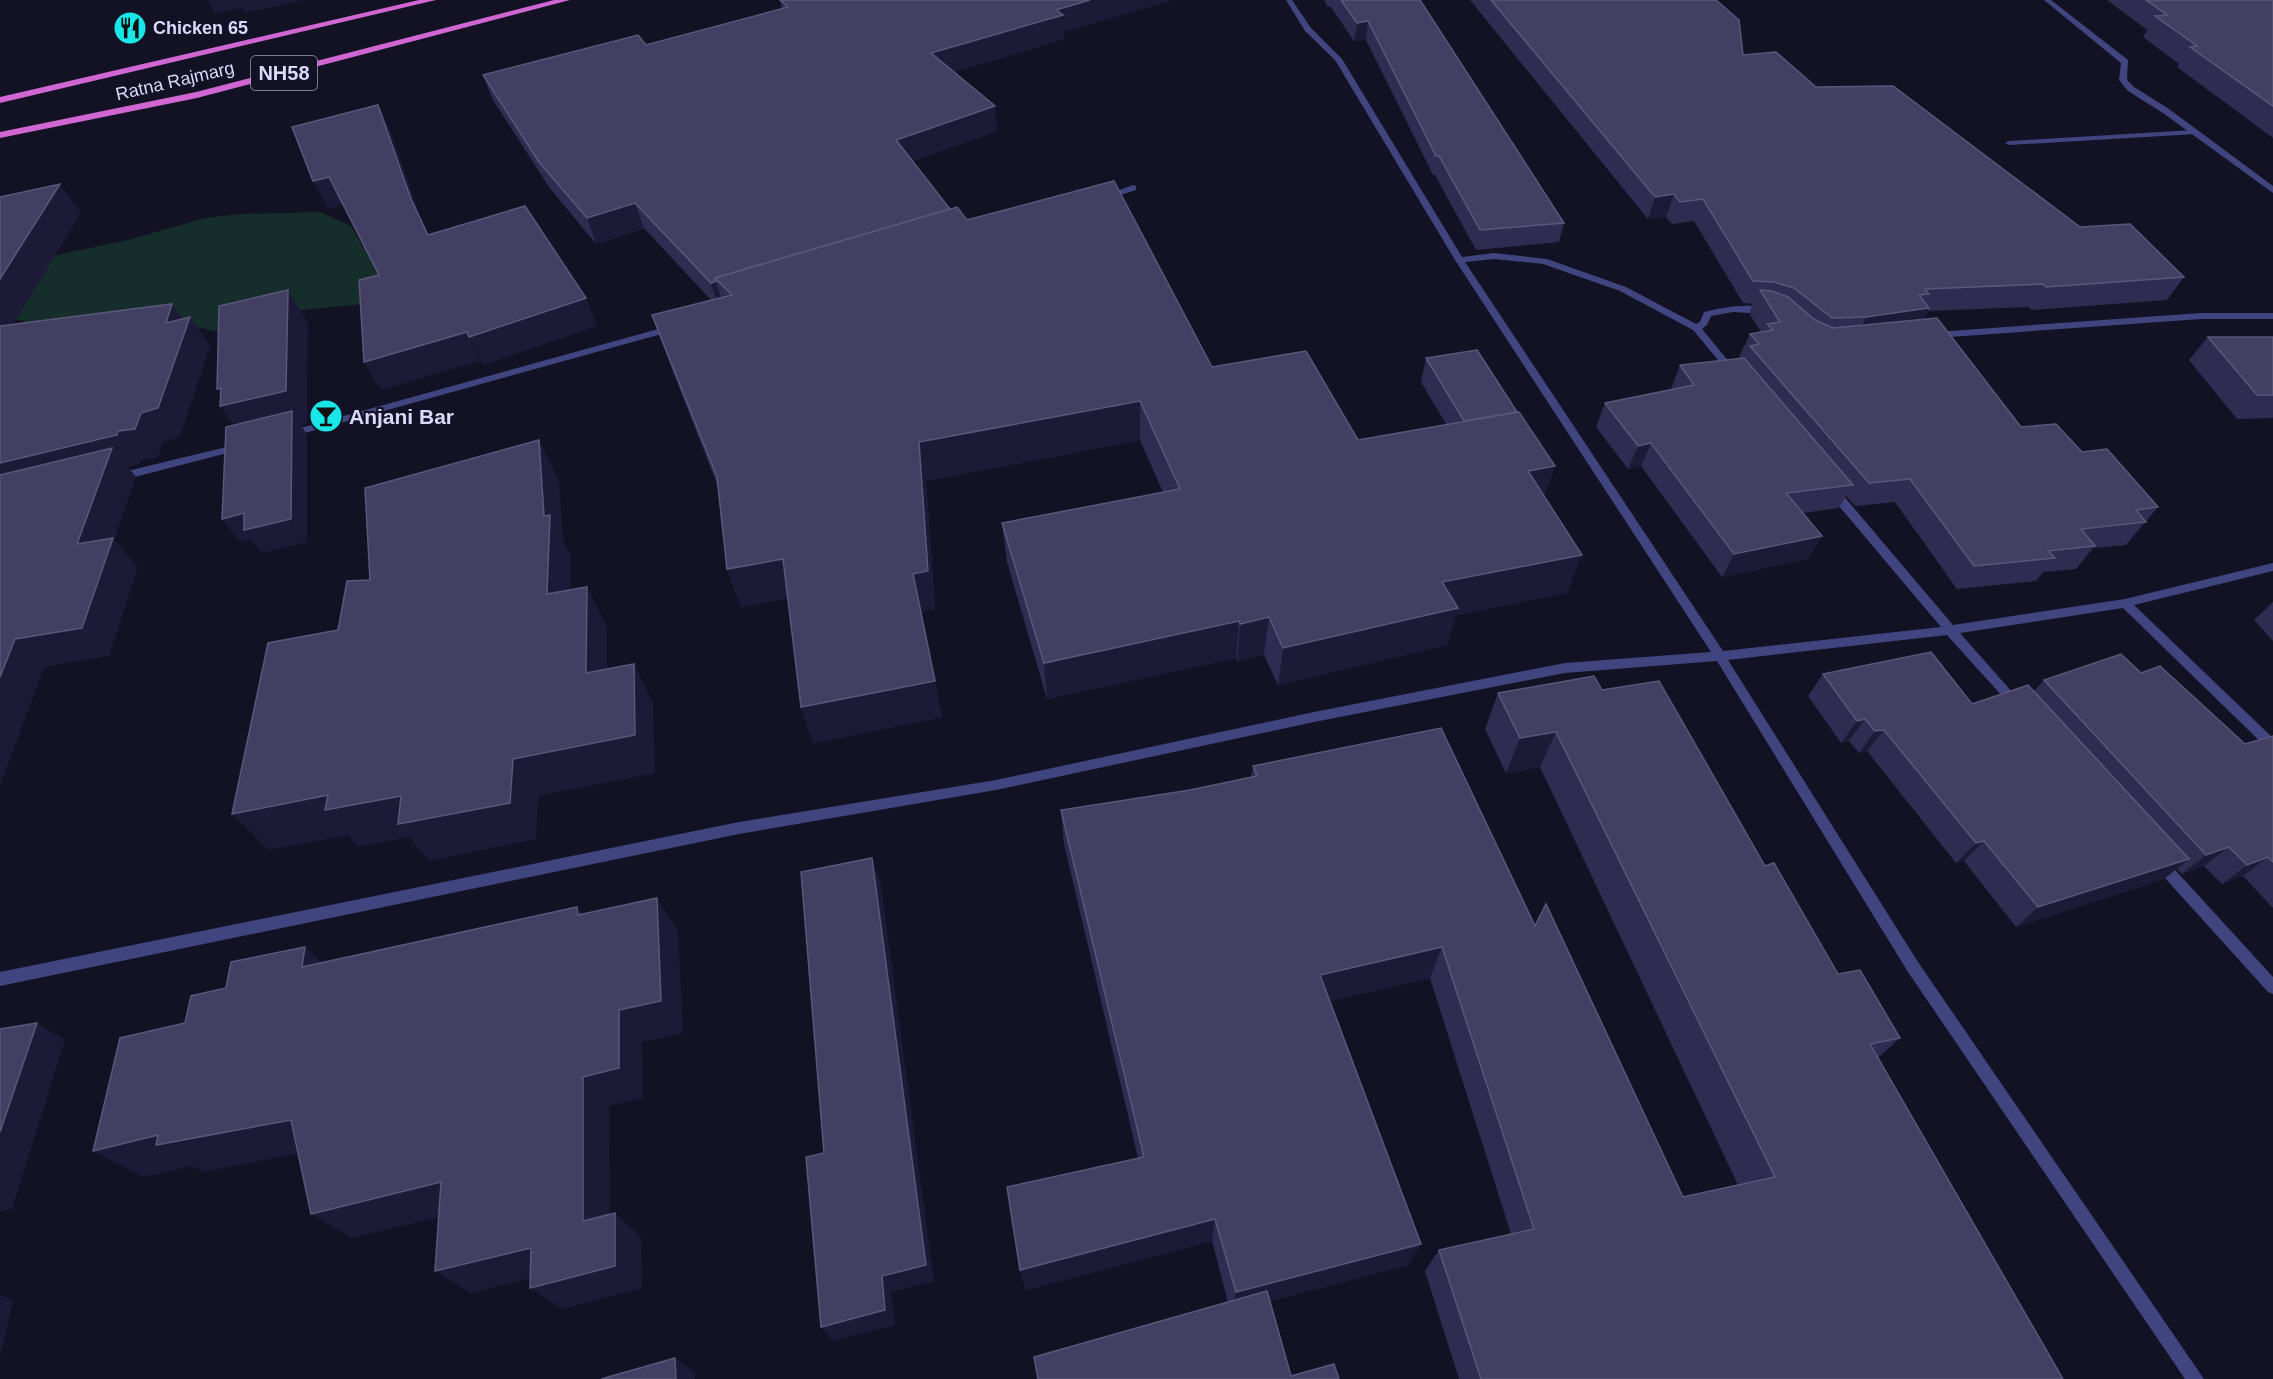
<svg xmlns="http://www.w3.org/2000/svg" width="2273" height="1379" viewBox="0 0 2273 1379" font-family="Helvetica,sans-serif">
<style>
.green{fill:#152e2b}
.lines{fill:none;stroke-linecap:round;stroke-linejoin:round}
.service{fill:#41457f;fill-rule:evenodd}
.minor{fill:#41457f;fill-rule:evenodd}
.trunk{fill:#d066d1;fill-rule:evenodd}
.wall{fill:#302c51}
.shaded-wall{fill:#1d1a38}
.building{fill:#423f63;stroke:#5a577b;stroke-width:1.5}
.labels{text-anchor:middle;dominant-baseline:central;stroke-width:4.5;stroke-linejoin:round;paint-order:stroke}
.far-poi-label{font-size:18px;font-weight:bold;fill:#dad9fb;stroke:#131225;text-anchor:start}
.far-street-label{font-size:18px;fill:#dad9fb;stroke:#131225}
.shield{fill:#131225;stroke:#9e9dbb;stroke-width:1.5}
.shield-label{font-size:20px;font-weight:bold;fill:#dad9fb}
.poi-label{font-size:21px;font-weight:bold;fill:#dad9fb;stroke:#131225;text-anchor:start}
</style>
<rect width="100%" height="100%" fill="#131225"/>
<!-- green -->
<path class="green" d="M320 212 351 226 364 249 377 253 448 241 361 304 303 310 226 333 180 324 20 341 24 320 0 321V267L128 240 205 218 241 214Z"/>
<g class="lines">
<!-- service -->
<path class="service" d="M2193 130H2196V134L2009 145 2005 143 2009 141Z"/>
<!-- minor -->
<g class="minor">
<path d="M1286 0H1292L1311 28 1342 59 1462 257 1494 253 1547 259 1626 287 1696 324 1700 322 1704 312C1720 308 1756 301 1770 311L1765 314 1733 312 1711 316 1707 325 1702 329 1735 369V373H1729L1693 330 1620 291 1543 264 1494 259 1465 262 1723 651 1941 627 1828 493 1827 490 1828 487H1836L1953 625 2125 599 2273 563V571L2134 605 2273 738V751L2269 750 2123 608 1960 633 2020 701 2022 704 2020 707H2012L1947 635 1728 660 1918 962 2204 1379H2185L1908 972 1717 661 1565 673 1314 722 996 790 739 834 0 986V972L739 822 996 780 1314 712 1565 663 1711 652 1455 260 1335 60 1305 31Z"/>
<path d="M2044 0H2051L2128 60 2127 80 2134 87 2169 109 2273 186V193L2163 113 2128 91 2119 80 2121 63Z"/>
<path d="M1133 185 1136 186V190L1105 200 1101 197Z"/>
<path d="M2201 313H2273V319H2201L1936 338 1931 335 1936 332Z"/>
<path d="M673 325 678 328 676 330 290 437 285 434 286 432Z"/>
<path d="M239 444 244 447 243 449 119 481 114 477 119 473Z"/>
<path d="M2161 858 2166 860 2273 977V994L2268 992 2156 868 2154 864 2156 860Z"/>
</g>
<!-- trunk -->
<g class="trunk">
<path d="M419 0H436L0 103V97Z"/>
<path d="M554 0H570L197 98 0 138V132L196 92Z"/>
</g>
</g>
<!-- wall -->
<g class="wall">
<path d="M780 0 1064 32V39L954 72 997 131 912 161 950 209 1212 367 1358 440 1446 424 1421 382 1426 358 1517 412 1555 466 1544 496 1567 593 1456 615 1447 645 1278 685 1264 655 1237 661 1236 658 1047 699 1007 562 1002 523 1163 492 1140 440 926 481 935 609 920 611 942 717 813 743 801 707 788 598 741 607 727 569 717 484 666 354 652 315 711 300 644 228 596 244 549 187 493 100 483 75 646 45 782 9Z"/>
<path d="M1324 0H1420L1564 223 1559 242 1476 250 1435 175H1433L1366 40 1354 41 1331 7H1328Z"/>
<path d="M1470 0H1716L1743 55 1816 87 2080 227 2184 277 2167 300 2031 310 2028 307 1928 311 1923 319 2021 427 2082 452 2158 507 2126 545 2093 548 2076 569 2043 572 2036 581 1957 589 1895 502 1855 506 1846 496 1839 508 1803 513 1822 536 1808 559 1722 577 1641 466 1628 469 1596 427 1605 403 1671 390V389L1680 365 1740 359 1739 357 1750 334 1761 332 1749 313 1753 304 1743 303 1694 221 1672 224 1666 217 1648 219Z"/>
<path d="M2107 0H2273V138L2177 67 2179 64 2143 37 2147 30Z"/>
<path d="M2208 337H2273V418L2237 419 2189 360Z"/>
<path d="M2273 602V641L2254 620Z"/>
<path d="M2141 673 2245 744 2273 736V908L2243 876 2222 884 2204 866 2182 874 2177 869 2164 879 2016 927 1964 861 1956 863 1867 751 1859 753 1849 741 1841 743 1808 696 1823 674 1972 704 2034 691 2044 680Z"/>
<path d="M1602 690 1765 866 1838 974 1900 1038 1878 1058 2063 1379H1459L1425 1271 1439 1250 1511 1234 1430 978 1330 1001 1408 1265 1270 1301 1291 1376 1339 1379H1038L1228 1302 1212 1241 1026 1290 1020 1270 1138 1158 1064 844 1061 810 1190 790 1251 777 1253 766 1535 926 1683 1197 1738 1185 1540 767 1506 773 1485 729 1498 693Z"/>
</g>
<!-- shaded-wall -->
<g class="shaded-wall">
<path d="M208 0H304L245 13 242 8 215 13Z"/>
<path d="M1090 0H1174L1064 32V39L934 78 931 53 1056 10Z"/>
<path d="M1368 21 1366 40 1354 41 1357 23Z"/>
<path d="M378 105 391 132 424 227 411 199Z"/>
<path d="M995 106 997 131 900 165 896 140Z"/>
<path d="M329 177 344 204 328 209 313 181Z"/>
<path d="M60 184 81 213 0 346V279Z"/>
<path d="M1674 194 1666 217 1648 219 1655 197Z"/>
<path d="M635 203 644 228 596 244 587 218Z"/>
<path d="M716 281 724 307 719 309 711 283Z"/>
<path d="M288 290 308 323 307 424 301 425 307 435V542L262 553 251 539 240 542 222 519 243 439 220 406 228 404 217 389Z"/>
<path d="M586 298 597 326 483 365 469 337Z"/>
<path d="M172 304 187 325 190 317 210 346 180 437 163 442 158 458 141 460 140 464 128 467 136 477 114 540 138 567 109 656 44 667 0 786V463L118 431 166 323Z"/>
<path d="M1929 308 1916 331 1854 340 1866 317Z"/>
<path d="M467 332 480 361 381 390 364 362Z"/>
<path d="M1140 401V440L926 481 935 609 920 611 913 574 919 442Z"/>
<path d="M539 440 559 481 563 540 571 556 569 634 547 594Z"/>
<path d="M1651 443 1641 466 1628 469 1638 446Z"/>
<path d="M1555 466 1541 504 1528 471Z"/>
<path d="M1822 536 1808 559 1722 577 1734 554Z"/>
<path d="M1582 555 1567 593 1456 615 1447 645 1278 685 1283 648 1442 582Z"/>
<path d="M783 559 794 597 741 607 727 569Z"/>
<path d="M587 587 607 627V712L586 673Z"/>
<path d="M1269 617 1264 655 1237 661 1240 624Z"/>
<path d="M1239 621 1236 658 1047 699 1044 663Z"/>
<path d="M634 664 653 703 655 773 538 796 536 839 429 861 409 837 358 847 348 835 269 850 232 814Z"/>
<path d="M935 681 942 717 813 743 801 707Z"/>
<path d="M1865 719 1849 741 1841 743 1857 721Z"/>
<path d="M1884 730 1867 751 1859 753 1875 731Z"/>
<path d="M1556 732 1540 767 1506 773 1520 738Z"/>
<path d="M1984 841 1964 861 1956 863 1976 843Z"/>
<path d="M2229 847 2204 866 2182 874 2206 855Z"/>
<path d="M2268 857 2243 876 2222 884 2247 865Z"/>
<path d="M872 858 881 884 934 1281 891 1292 895 1325 833 1341 821 1327 882 1276Z"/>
<path d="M2189 859 2164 879 2016 927 2038 907Z"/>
<path d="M657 898 678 932 683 1033 642 1042 643 1098 609 1106 610 1244 583 1221V1077L619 1010Z"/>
<path d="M577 907 602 941 578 915Z"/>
<path d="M305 947 341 980 302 967Z"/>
<path d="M1442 947 1430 978 1313 1005 1320 975Z"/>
<path d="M37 1023 65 1040 12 1209 0 1211V1132Z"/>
<path d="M291 1120 332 1147 203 1172 192 1166 144 1177 93 1151 158 1135Z"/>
<path d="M441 1182 476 1208 352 1238 311 1214Z"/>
<path d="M615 1213 641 1237 642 1288 562 1309 530 1288Z"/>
<path d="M1215 1219 1212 1241 1026 1290 1020 1270Z"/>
<path d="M1421 1244 1408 1265 1231 1311 1236 1292Z"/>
<path d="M531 1248 562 1270 471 1293 435 1271Z"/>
<path d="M0 1295 13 1300 0 1358Z"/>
<path d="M675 1358 695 1372V1379H676Z"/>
</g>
<!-- building -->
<g class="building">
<path d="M780 0H1090L1056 10 1063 15 931 53 995 106 896 140 950 209 715 278 716 281 711 283 635 203 587 218 539 162 483 75 638 35 646 45 788 7Z"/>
<path d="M1341 0H1420L1564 223 1480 230 1439 156H1436L1368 21 1357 23Z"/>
<path d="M1491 0H1716L1739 20 1743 55 1776 52 1816 87 1893 86 2080 227 2130 224 2184 277 2046 287 2043 284 1925 289 1929 294 1919 295 1929 308 1866 317 1832 318 1794 288 1774 282 1753 281 1703 199 1680 202 1674 194 1655 197Z"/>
<path d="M2146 0H2273V106L2190 47 2197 46 2155 16 2167 15Z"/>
<path d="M378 105 411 199 428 235 525 206 586 298 469 337 467 332 364 362 359 280 379 275 329 177 313 181 292 127Z"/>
<path d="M1114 181 1212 367 1306 351 1358 440 1519 412 1555 466 1528 471 1582 555 1442 582 1458 608 1283 648 1269 617 1240 624 1239 621 1044 663 1002 523 1180 489 1140 401 919 442 928 571 913 574 935 681 801 707 783 559 727 569 717 477 652 315 732 295 715 278 957 207 967 220Z"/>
<path d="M60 184 0 279V197Z"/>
<path d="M288 290 286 391 220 406 221 388 217 389 219 306Z"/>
<path d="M1760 290 1772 291 1788 297 1815 320 1833 328 1937 318 2021 427 2056 424 2082 452 2107 449 2158 507 2136 510 2146 522 2081 529 2095 546 2048 551 2055 558 1974 566 1910 479 1869 483 1750 346 1759 344 1750 334 1773 330 1767 324 1780 322Z"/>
<path d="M172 304 166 323 190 317 158 408 141 413 135 429 118 431 117 435 0 463V326Z"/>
<path d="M2208 337H2273V395H2257Z"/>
<path d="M1477 350 1517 412 1464 421 1426 358Z"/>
<path d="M1744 358 1853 485 1786 493 1822 536 1734 554 1651 443 1638 446 1605 403 1694 385 1680 365Z"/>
<path d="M292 411 291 519 244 530V513L222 519 226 427Z"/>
<path d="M539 440 544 516 550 515 547 594 587 587 586 673 634 664 635 735 513 759 510 803 398 824 401 796 325 810 328 795 232 814 268 643 338 630 347 581 370 580 365 488Z"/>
<path d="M112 448 77 544 113 538 82 628 15 639 0 677V475Z"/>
<path d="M1931 652 1972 704 2028 685 2189 859 2038 907 1984 841 1976 843 1884 730 1875 731 1865 719 1857 721 1823 674Z"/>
<path d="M2121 654 2141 673 2160 666 2245 744 2273 736V862L2268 857 2247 865 2229 847 2206 855 2044 680Z"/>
<path d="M1594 676 1602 690 1659 681 1765 866 1774 863 1838 974 1860 970 1900 1038 1870 1044 2063 1379H1481L1439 1250 1534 1229 1442 947 1320 975 1421 1244 1236 1292 1215 1219 1020 1270 1007 1187 1144 1157 1061 810 1190 790 1257 776 1253 766 1441 728 1535 926 1546 904 1683 1197 1775 1177 1556 732 1520 738 1498 693Z"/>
<path d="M872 858 926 1265 882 1276 885 1310 821 1327 806 1157 824 1153 801 872Z"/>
<path d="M657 898 661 1001 619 1010V1068L583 1077V1221L615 1213V1266L530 1288 531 1248 435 1271 441 1182 311 1214 291 1120 156 1145 158 1135 93 1151 120 1038 185 1023 191 996 226 988 231 962 305 947 302 967 577 907 578 915Z"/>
<path d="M37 1023 0 1132V1029Z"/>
<path d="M1267 1291 1291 1376 1334 1364 1339 1379H1038L1034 1357Z"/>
<path d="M675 1358 676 1379H601Z"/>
</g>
<!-- icons -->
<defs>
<g id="restaurant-disc" transform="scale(1.725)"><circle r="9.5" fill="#19e7e7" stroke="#131225"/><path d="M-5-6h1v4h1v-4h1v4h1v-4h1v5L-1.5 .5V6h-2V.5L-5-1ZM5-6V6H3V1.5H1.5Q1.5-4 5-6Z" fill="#111"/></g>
<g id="bar-disc" transform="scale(1.725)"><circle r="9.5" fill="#19e7e7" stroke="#131225"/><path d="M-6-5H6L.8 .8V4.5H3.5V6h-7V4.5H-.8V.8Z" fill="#111"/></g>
</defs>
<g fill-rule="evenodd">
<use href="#restaurant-disc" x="130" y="28"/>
<use href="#bar-disc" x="326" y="416"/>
</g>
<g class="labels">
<!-- far-poi labels -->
<g class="far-poi-label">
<text x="153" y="28">Chicken 65</text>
</g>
<!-- far-street labels -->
<g class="far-street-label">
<text transform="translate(175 81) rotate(-13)">Ratna Rajmarg</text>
</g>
<!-- shield labels -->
<rect class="shield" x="251" y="56" width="66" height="34" rx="4.5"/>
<g class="shield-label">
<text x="284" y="73">NH58</text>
</g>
<!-- poi labels -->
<g class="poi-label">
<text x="349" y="416">Anjani Bar</text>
</g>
</g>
</svg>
